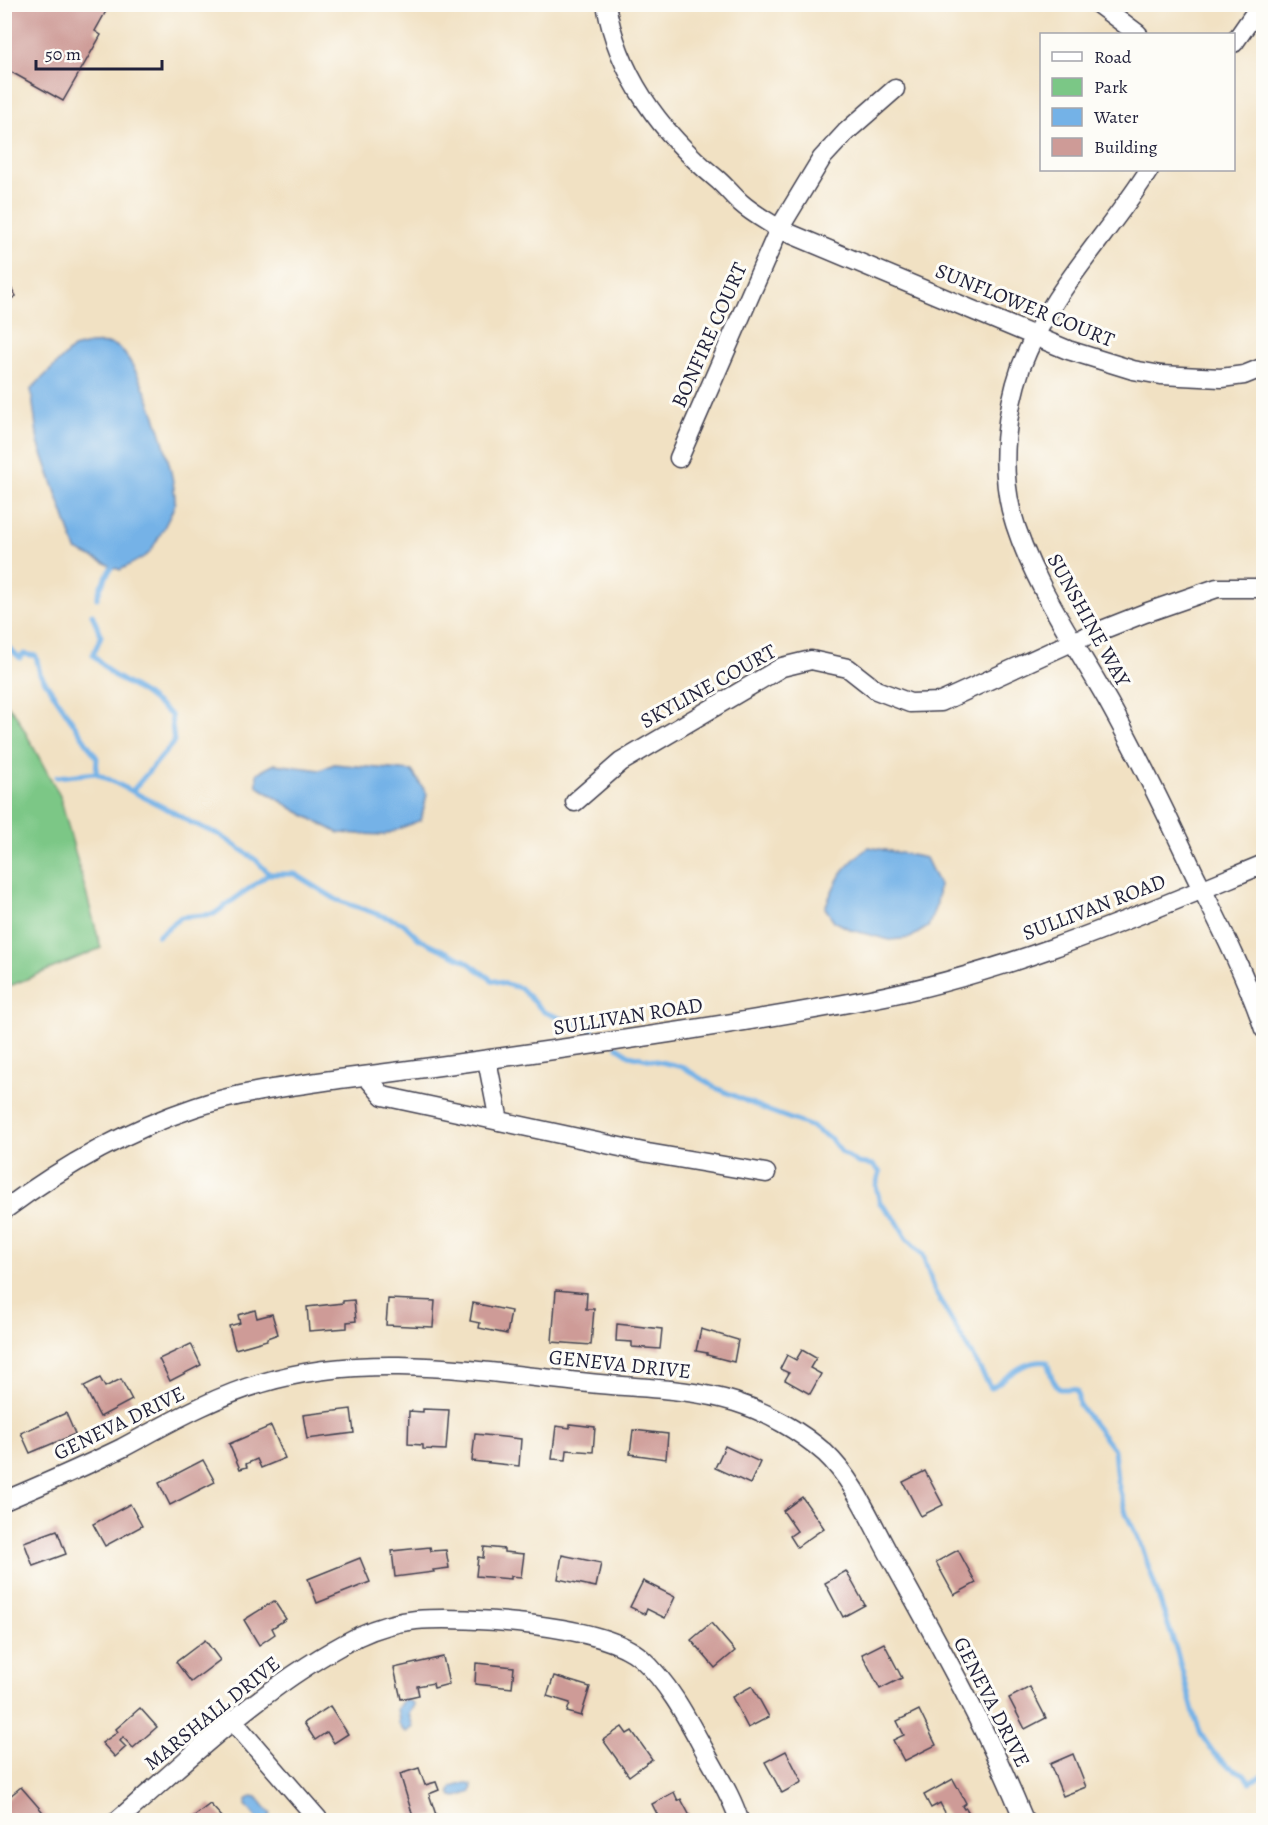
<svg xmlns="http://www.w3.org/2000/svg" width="1268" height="1825" viewBox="0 0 1268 1825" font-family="Alegreya,serif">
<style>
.green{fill:#7bc786;stroke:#4e7460;stroke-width:1.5}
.water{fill:#74b2e7;stroke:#4b6a91;stroke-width:1.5}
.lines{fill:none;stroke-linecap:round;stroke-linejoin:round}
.stream{stroke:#74b2e7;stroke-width:5}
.building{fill:#ce9b97}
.minor-casing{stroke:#413f4f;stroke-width:21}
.minor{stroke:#fff;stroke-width:18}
.labels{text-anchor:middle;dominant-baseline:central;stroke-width:6;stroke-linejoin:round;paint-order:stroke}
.street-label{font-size:21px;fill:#22223b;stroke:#fdfcf7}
</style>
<rect width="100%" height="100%" fill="#fdfcf7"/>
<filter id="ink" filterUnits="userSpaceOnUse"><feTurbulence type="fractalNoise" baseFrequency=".0167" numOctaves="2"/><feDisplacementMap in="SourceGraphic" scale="12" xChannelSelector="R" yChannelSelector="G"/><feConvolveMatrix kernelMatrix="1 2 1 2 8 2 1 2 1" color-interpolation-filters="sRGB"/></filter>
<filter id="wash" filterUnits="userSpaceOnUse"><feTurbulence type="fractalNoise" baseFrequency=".008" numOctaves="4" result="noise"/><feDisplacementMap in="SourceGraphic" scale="24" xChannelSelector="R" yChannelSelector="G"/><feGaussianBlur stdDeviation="1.35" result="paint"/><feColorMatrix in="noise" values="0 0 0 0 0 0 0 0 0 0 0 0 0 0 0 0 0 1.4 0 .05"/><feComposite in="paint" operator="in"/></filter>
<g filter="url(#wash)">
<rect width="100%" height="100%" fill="#f1e1c3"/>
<!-- green -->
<path class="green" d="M5 702 16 715 60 796 101 948 5 988Z"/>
<!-- water -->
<g class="water">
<path d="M89 344C97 344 108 342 116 346 142 361 176 471 175 502 175 509 153 549 148 554 140 560 129 565 120 570L76 550 38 442 31 389 73 348Z"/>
<path d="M275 764 320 770 334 764 412 771 427 794 421 820 384 835 338 833 295 810 257 786V773Z"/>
<path d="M869 847 926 858 939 885 937 903 928 927 910 938 890 940 851 930 834 921 825 908C837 878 842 867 869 847Z"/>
<path d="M403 1700 412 1702 414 1705 409 1714 413 1727 407 1732 403 1730 398 1722 399 1720 397 1709Z"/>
<path d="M465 1783 472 1785 471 1792 457 1797 452 1796 450 1792 452 1787Z"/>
<path d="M252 1796 257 1797 271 1814 267 1820H258L246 1805 247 1800Z"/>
</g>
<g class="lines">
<!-- stream -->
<g class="stream">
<path d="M97 598 101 586 112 566"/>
<path d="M92 614 101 636 93 655 113 675 143 693 171 715 174 742 133 790"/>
<path d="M4 643 20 658 24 654 36 656 40 674 97 758 96 773"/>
<path d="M57 777 96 773 171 811 192 823 220 835 256 860 269 874"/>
<path d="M158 936 181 917 214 914 269 874H295L337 900 403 923 419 939 466 961 492 980 520 988 544 1012 593 1030"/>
<path d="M617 1047 629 1055 683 1067 716 1088 769 1111 810 1126 831 1139 841 1152 858 1163 873 1165 880 1172 876 1186 880 1203 896 1220 908 1240 923 1255 934 1290 991 1388C1010 1376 1023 1359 1047 1362L1052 1378 1059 1389H1073L1077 1391 1079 1405 1114 1450 1117 1480 1126 1514 1141 1544 1177 1652 1195 1718 1202 1736 1213 1752 1226 1765 1244 1774 1250 1782 1264 1775"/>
</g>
</g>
<g id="blocks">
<!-- building -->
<g class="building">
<path d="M4 4H110L95 31 101 35 63 101 4 68Z"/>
<path d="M5 278 16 296 5 303Z"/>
<path d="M556 1290 587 1293 586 1309H594L591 1345 552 1342Z"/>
<path d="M388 1299 435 1301 433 1327 386 1325Z"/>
<path d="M354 1300 356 1321 347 1322V1328L309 1331 307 1307 343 1303V1301Z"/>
<path d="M473 1303 511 1311 507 1334 479 1328 480 1323 470 1321Z"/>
<path d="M255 1310 257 1318 272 1314 278 1334 267 1338V1340L235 1349 229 1326 240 1323 238 1315Z"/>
<path d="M617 1324 662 1329 660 1349 632 1347V1342L616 1341Z"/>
<path d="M701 1329 738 1340 734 1362 707 1355V1353L696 1351Z"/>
<path d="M191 1344 201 1365 170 1381 159 1359Z"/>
<path d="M802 1350 816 1358 810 1368 821 1374 810 1394 785 1380 789 1373 780 1369 787 1355 796 1360Z"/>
<path d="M100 1378 105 1387 121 1379 132 1400 100 1417 84 1386Z"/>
<path d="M351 1409 354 1433 307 1439 303 1415Z"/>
<path d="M423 1409 449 1410 446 1450 423 1449V1445L408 1444 409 1411 423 1412Z"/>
<path d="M66 1413 75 1434 30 1453 21 1433Z"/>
<path d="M570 1424 595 1427 593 1452 567 1450 566 1460 552 1459 556 1426 570 1428Z"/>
<path d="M271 1426 285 1458 261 1468 257 1459 246 1464 247 1467 240 1469 229 1444Z"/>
<path d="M633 1430 668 1434 666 1459 630 1454Z"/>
<path d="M475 1434 521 1439 519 1466 472 1461Z"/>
<path d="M725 1446 760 1462 750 1484 715 1468Z"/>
<path d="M203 1460 215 1482 170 1505 159 1483Z"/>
<path d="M925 1471 943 1505 921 1516 903 1482Z"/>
<path d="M802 1497 824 1528 797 1547 790 1536 797 1531 783 1511Z"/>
<path d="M130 1504 142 1526 105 1546 93 1524Z"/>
<path d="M57 1530 66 1554 33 1566 24 1542Z"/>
<path d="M430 1547 431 1551 446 1550 449 1568 433 1570 434 1572 395 1577 392 1551Z"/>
<path d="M484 1547 504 1549V1552L524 1554 521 1577 511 1576V1579L476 1576 478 1557 483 1558Z"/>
<path d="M958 1550 976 1583 954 1595 936 1562Z"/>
<path d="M562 1555 601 1563 596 1587 558 1579Z"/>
<path d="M360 1558 370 1582 317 1603 308 1579Z"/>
<path d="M846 1571 865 1605 843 1617 825 1583Z"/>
<path d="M643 1581 675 1597 665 1618 647 1609 645 1614 630 1607Z"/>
<path d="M274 1601 286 1619 272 1628 275 1634 259 1645 244 1620Z"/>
<path d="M711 1623 735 1651 715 1668 691 1640Z"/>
<path d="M205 1640 220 1660 191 1682 176 1662Z"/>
<path d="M884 1643 902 1678 880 1689 862 1654Z"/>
<path d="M443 1657 449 1684 434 1688 433 1683 417 1686 419 1695 401 1699 394 1668Z"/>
<path d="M476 1663 514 1667 512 1688 475 1684Z"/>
<path d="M554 1676 590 1687 581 1716 567 1712 570 1703 547 1696Z"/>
<path d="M752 1686 769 1717 748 1728 732 1697Z"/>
<path d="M1030 1687 1046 1718 1025 1729 1009 1698Z"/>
<path d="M330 1706 348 1734 334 1743 327 1732 315 1740 304 1723Z"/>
<path d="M140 1708 157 1727 133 1748 123 1737 120 1741 126 1747 115 1757 102 1743 118 1732 116 1729Z"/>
<path d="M919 1710 936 1745 904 1761 893 1740 904 1735 897 1721Z"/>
<path d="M622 1727 627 1734 632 1731 652 1759 629 1776 603 1740Z"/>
<path d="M786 1751 802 1782 782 1793 765 1762Z"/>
<path d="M1073 1754 1086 1787 1063 1796 1050 1764Z"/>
<path d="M419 1768 425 1785 436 1782 439 1790 429 1794 436 1815 414 1820 400 1774Z"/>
<path d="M953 1779 966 1803 962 1806 964 1809 966 1808 973 1820H949L940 1803 931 1808 924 1795Z"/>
<path d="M21 1787 48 1818 49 1817 52 1820H19L13 1813 9 1816 4 1811V1801Z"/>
<path d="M674 1792 678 1801 681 1799 691 1818 688 1820H655L659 1818 652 1804Z"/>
<path d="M210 1804 224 1819 222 1820H189Z"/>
</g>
</g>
</g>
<g filter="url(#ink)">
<use href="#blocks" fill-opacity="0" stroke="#413f4f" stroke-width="1.5"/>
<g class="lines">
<!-- minor casing -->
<g class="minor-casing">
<g id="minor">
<path d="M606 4C618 76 663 135 718 180 726 187 733 196 741 203 752 213 767 221 779 229L1068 350 1133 370 1161 375 1221 378 1244 375 1264 367"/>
<path d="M1098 4 1138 34"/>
<path d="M1234 43 1261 4"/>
<path d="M1149 170C1108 235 1049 293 1021 367 1006 411 1000 464 1011 510 1029 578 1074 641 1109 703 1140 759 1168 817 1195 875 1220 925 1246 976 1264 1029"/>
<path d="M679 458 779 229 822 158 846 132 895 89"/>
<path d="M575 802 621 762 782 667 811 660 848 668 876 690 910 703 941 702 1074 641 1145 613 1217 588H1264"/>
<path d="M487 1060 499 1121"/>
<path d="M366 1076 383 1096 648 1153 766 1173"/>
<path d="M4 1210C62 1167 127 1130 196 1107 242 1092 291 1086 339 1079 389 1073 440 1066 490 1059 617 1041 744 1023 870 999 1007 973 1135 917 1264 864"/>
<path d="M4 1501C44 1484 83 1467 122 1448 167 1424 213 1397 262 1383 368 1351 481 1372 589 1383 636 1388 690 1388 735 1402 767 1412 800 1431 825 1453 854 1480 871 1522 890 1556 938 1642 987 1729 1024 1820"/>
<path d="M232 1720 318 1819"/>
<path d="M118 1820C194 1754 268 1682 359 1636 376 1628 397 1622 416 1620 466 1616 603 1624 641 1658 670 1684 689 1722 707 1755 719 1777 732 1797 739 1820"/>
</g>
</g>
<!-- minor -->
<use href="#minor" class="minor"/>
</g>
</g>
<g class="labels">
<!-- street labels -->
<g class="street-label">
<text transform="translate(1025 305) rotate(22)">SUNFLOWER COURT</text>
<text transform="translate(709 335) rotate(-66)">BONFIRE COURT</text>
<text transform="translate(1089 620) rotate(61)">SUNSHINE WAY</text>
<text transform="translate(708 686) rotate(-29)">SKYLINE COURT</text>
<text transform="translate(1094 907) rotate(-21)">SULLIVAN ROAD</text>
<text transform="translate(628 1016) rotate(-9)">SULLIVAN ROAD</text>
<text transform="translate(620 1364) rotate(6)">GENEVA DRIVE</text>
<text transform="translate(119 1423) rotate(-26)">GENEVA DRIVE</text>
<text transform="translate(992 1702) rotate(63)">GENEVA DRIVE</text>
<text transform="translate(212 1713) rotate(-39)">MARSHALL DRIVE</text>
</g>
</g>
<!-- margin -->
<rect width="1268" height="1825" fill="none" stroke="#fdfcf7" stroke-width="24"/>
<!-- legend -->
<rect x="1040" y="33" width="195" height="138" fill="#fdfcf7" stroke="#a5a5ac" stroke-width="1.5"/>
<rect x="1052" y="52" width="30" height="9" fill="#ffffff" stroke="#a5a5ac" stroke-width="1.5"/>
<text x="1094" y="63" font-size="18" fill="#22223b">Road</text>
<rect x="1052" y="78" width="30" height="18" fill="#7bc786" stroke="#a5a5ac" stroke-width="1.5"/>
<text x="1094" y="93" font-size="18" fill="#22223b">Park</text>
<rect x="1052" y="108" width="30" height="18" fill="#74b2e7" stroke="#a5a5ac" stroke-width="1.5"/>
<text x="1094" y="123" font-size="18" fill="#22223b">Water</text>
<rect x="1052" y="138" width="30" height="18" fill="#ce9b97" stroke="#a5a5ac" stroke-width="1.5"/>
<text x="1094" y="153" font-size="18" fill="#22223b">Building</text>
<!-- scale -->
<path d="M36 60v9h126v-9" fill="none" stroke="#22223b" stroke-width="3"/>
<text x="45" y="60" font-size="18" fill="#22223b" stroke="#fdfcf7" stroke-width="4.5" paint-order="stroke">50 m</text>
</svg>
